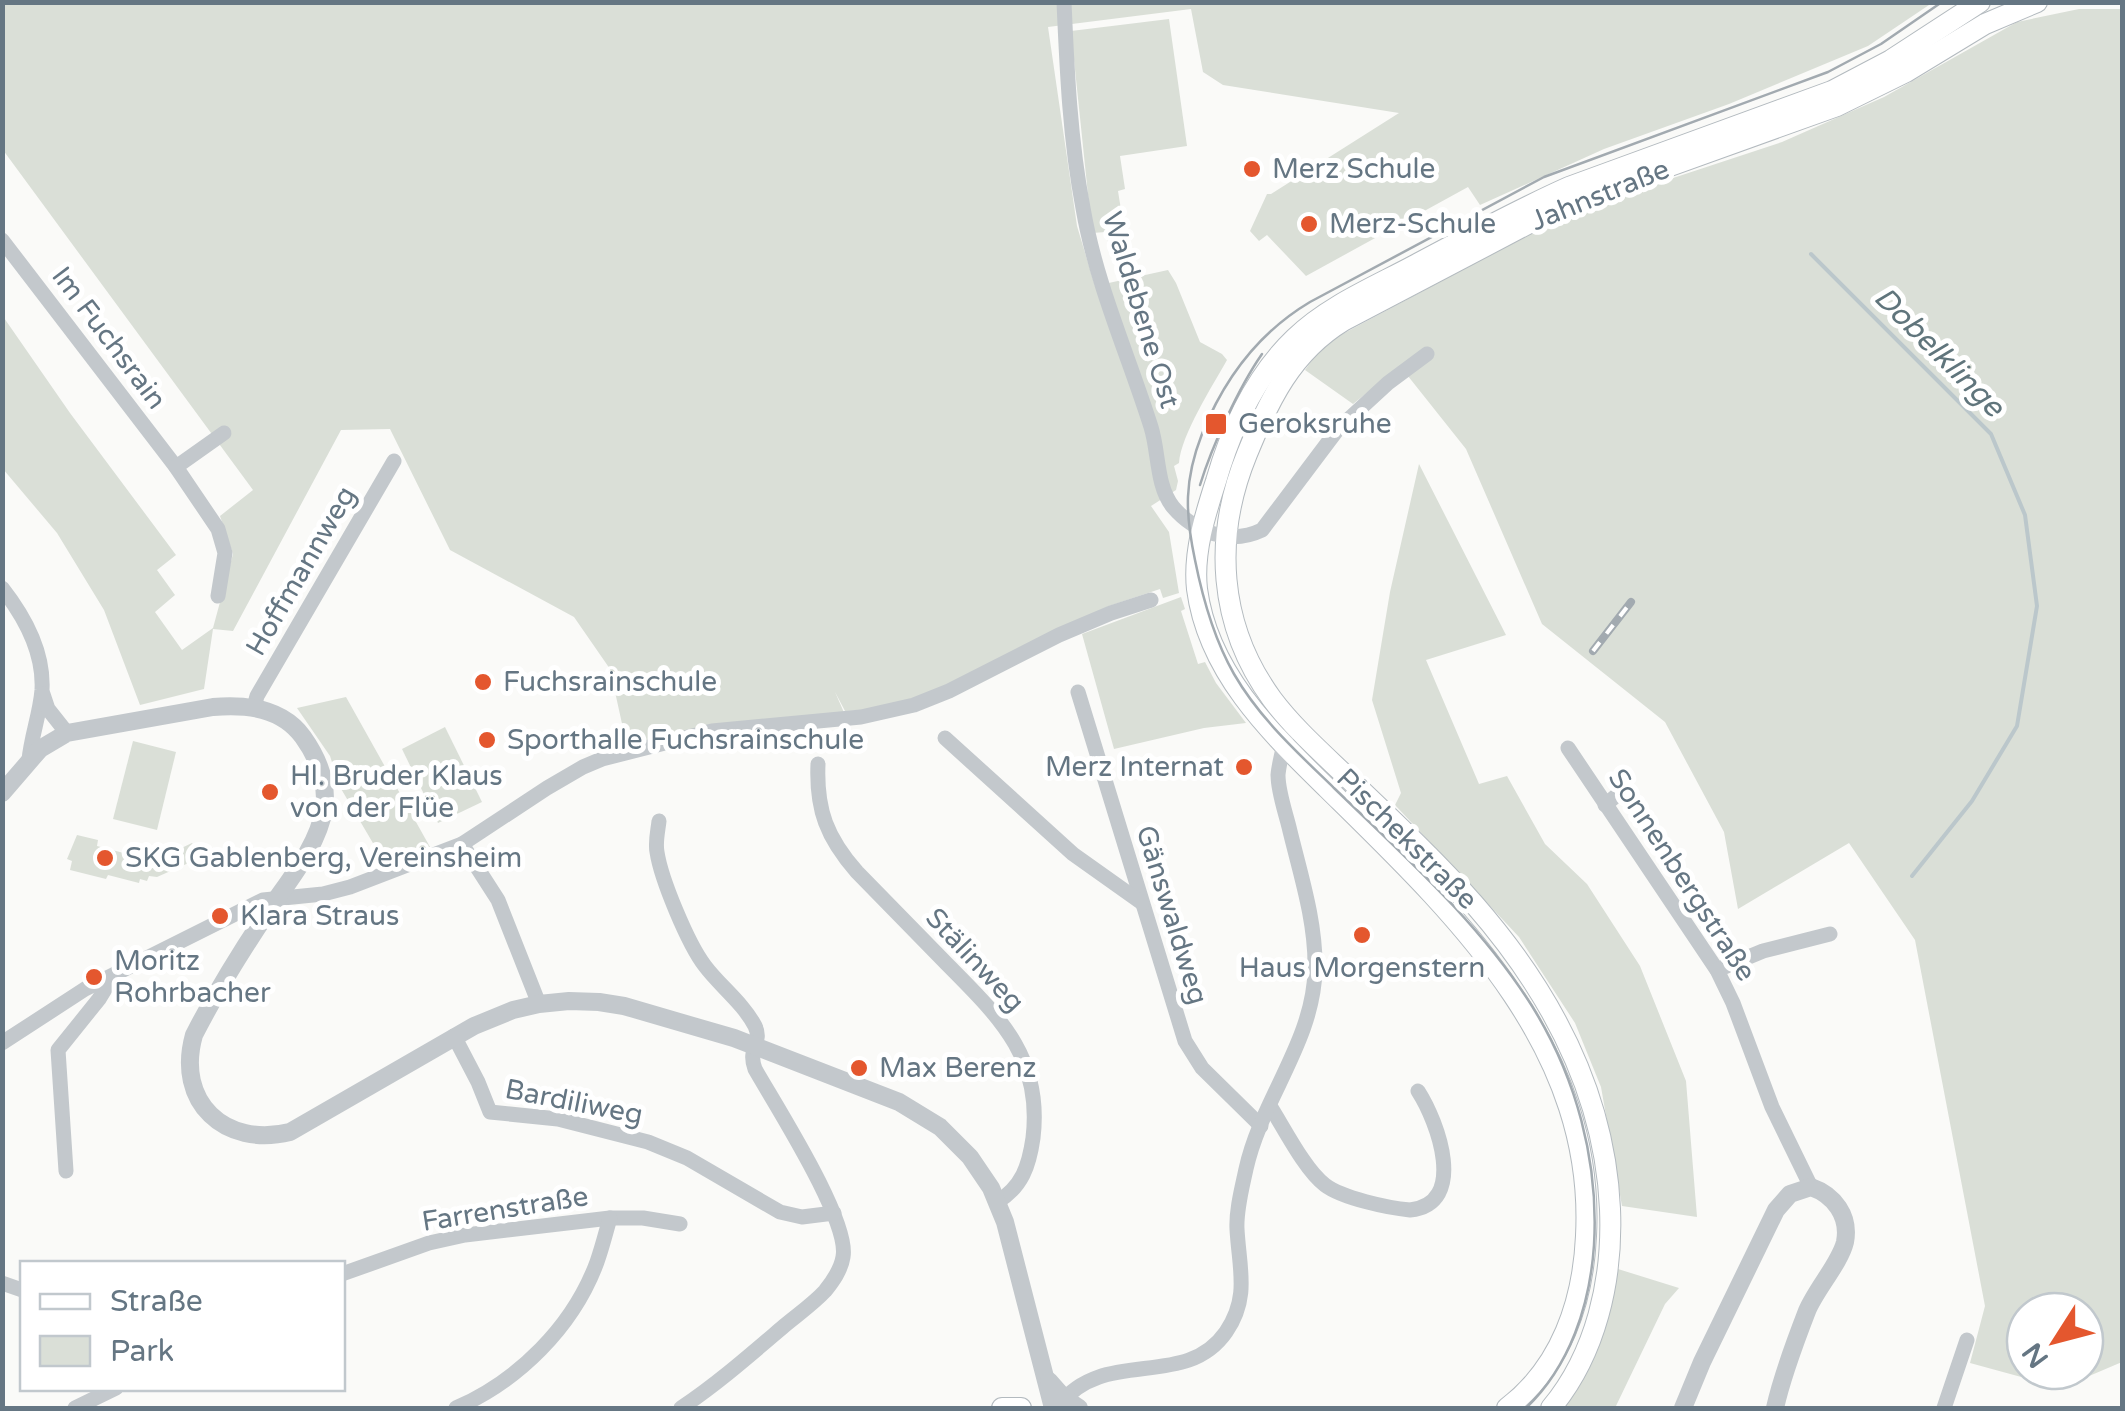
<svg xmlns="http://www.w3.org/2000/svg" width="2125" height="1411" viewBox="0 0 2125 1411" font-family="'Varela Round',sans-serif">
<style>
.green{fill:#dadfd7;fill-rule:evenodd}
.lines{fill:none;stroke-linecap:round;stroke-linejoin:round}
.stream{stroke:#bbc7cb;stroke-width:4}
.secondary-casing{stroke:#b3babf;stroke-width:22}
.minor{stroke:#c3c8cc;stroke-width:15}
.tertiary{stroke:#c3c8cc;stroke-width:18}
.secondary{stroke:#fff;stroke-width:20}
.tram{stroke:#a2aab0;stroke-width:2.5}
.rail-casing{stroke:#a2aab0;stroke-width:8}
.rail{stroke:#fff;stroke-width:4;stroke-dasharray:11;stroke-linecap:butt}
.poi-dot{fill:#e4572e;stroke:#fff;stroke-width:4}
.labels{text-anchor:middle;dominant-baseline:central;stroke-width:10;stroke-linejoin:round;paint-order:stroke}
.poi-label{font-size:28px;fill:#657683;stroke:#fff;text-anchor:start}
.street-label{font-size:28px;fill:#657683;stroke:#fff}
.water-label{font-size:30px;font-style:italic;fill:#60757c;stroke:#fff}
</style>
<rect width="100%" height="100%" fill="#fafaf8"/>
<!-- green -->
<g class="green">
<path d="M3 3H1932L1868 46 1729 104 1604 149 1480 205 1468 187 1306 276 1267 235 1259 241 1250 231 1267 194H1271L1399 113 1223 85 1203 72 1191 9 1048 27 1077 226 1095 286 1168 270 1176 283 1200 342 1222 354 1227 360C1213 385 1181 435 1179 463L1174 466 1178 481 1176 490 1151 506 1169 532 1179 593 1163 598 1160 589 1109 606 931 695 883 710 845 711 835 692 846 717 628 751 610 669 574 617 450 550 390 429 341 430 233 631 213 629 204 689 140 705 104 610 57 533 3 469 2 315 70 413 176 555 157 570 175 595 155 612 182 650 213 628 233 554 220 516 253 490 3 150Z"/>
<path d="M2079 9H2122V1362L2061 1388 1970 1363 1985 1306 1915 940 1849 843 1738 909 1724 832 1665 722 1542 624 1466 449 1400 366 1353 404 1305 370 1324 344 1570 212 1782 142 1884 97 2017 22ZM2025 1311H2085V1371H2025Z"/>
<path d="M1169 19 1187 146 1120 156 1125 189 1118 191 1129 260 1112 262 1106 232 1092 233 1071 31Z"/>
<path d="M1419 464 1506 635 1426 660 1479 784 1507 776 1545 844 1587 884 1640 966 1686 1081 1697 1217 1622 1206 1601 1087 1575 1023 1519 937 1395 805 1401 793 1372 700 1390 592Z"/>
<path d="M1181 597 1185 609 1181 611 1198 664 1205 662 1216 683 1246 723 1204 728 1114 749 1082 634Z"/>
<path d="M346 697 430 847 387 867 340 787 330 756 297 708Z"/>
<path d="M445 727 482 802 438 823 402 749Z"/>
<path d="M133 741 176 752 157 830 113 819Z"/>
<path d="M77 835 98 840 97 846 154 861 192 843 202 857 157 877 149 876 147 881 140 879 139 883 108 875 106 879 70 870 72 861 67 859Z"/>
<path d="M1618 1269 1679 1288 1665 1304 1615 1408H1562L1594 1355Z"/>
</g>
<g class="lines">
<!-- stream -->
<path class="stream" d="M1811 254 1991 434 2025 515 2037 606 2017 726 1972 801 1912 876"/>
<!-- secondary casing -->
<g class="secondary-casing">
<g id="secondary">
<path d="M1002 1408H1021"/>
<path d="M1507 1408C1561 1367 1583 1302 1586 1236 1596 1045 1453 912 1328 789 1271 733 1208 673 1197 589 1193 553 1205 515 1216 481 1231 429 1255 376 1295 338 1328 306 1374 287 1415 265 1466 238 1517 210 1569 187L1832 91 1891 60 1980 2"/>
<path d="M1551 1408C1596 1354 1613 1280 1610 1209 1605 1092 1550 991 1474 904 1434 859 1389 817 1345 775 1320 751 1293 727 1272 699 1218 625 1213 537 1247 454 1269 400 1292 352 1343 321L1558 208 1603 190 1837 106 1906 72 1985 24 2037 2"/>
</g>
</g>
<!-- minor -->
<g class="minor">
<path d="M1064 2C1067 71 1070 140 1083 208 1096 284 1128 354 1151 427 1159 452 1156 486 1173 507 1195 533 1231 545 1262 530L1338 429 1388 383 1427 354"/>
<path d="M2 240 176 467 218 529 225 553 218 596"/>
<path d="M176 467 224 433"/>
<path d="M2 588C24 616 44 653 42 690 40 714 31 737 29 760"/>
<path d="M1078 692 1185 1041 1202 1068 1261 1126"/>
<path d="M43 694 48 709 67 733"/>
<path d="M254 707 257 696 394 461"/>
<path d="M945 738 1073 854 1142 903"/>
<path d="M1568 748 1717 970 1733 1003 1772 1107 1811 1187"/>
<path d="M818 764C816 810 827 838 857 872 886 902 915 931 944 961 996 1014 1043 1055 1033 1138 1029 1166 1022 1187 997 1202"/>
<path d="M1605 805 1622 791"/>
<path d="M659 821C658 831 655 842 657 852 661 879 688 944 705 966 720 986 743 1003 755 1026 763 1043 747 1048 755 1069 776 1106 850 1221 843 1257 841 1270 833 1281 825 1291 813 1304 797 1315 784 1326 750 1355 717 1384 681 1408"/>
<path d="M462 844 498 900 539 1004"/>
<path d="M1717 970 1763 951 1830 934"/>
<path d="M454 1036 478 1082 490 1112 558 1119 648 1142 687 1158 780 1212 802 1217 834 1213"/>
<path d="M2 1043 85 989 263 900 323 894 350 887 462 844 547 788 583 767 602 759 712 731 861 717 914 705 949 691 1059 635 1111 613 1151 600"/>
<path d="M1270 1106C1284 1128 1305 1170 1325 1185 1342 1198 1388 1208 1410 1210 1468 1204 1438 1122 1418 1091"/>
<path d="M66 1171 58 1050 99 999 113 976"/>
<path d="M342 1274 429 1243 465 1235 610 1218H643L680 1224"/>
<path d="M2 1283 22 1290"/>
<path d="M1059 1405C1105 1346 1185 1391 1226 1332 1250 1297 1239 1268 1237 1229 1236 1210 1242 1188 1246 1169 1261 1100 1314 1041 1315 969 1316 921 1300 873 1289 827 1285 811 1278 791 1278 775 1279 763 1283 749 1286 737"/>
<path d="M75 1408 116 1388"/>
<path d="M456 1408C518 1381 573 1327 597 1262 602 1248 606 1232 610 1218"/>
<path d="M1944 1408 1967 1340"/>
</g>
<!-- tertiary -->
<g class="tertiary">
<path d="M2 793 40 749 67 733 213 707C247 704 282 708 303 737 318 758 328 783 324 809 318 846 289 880 269 910 242 950 216 992 194 1035 175 1102 225 1148 290 1132L474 1026 513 1010 539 1004 569 1001 599 1002 624 1006 734 1038 899 1102 940 1127 970 1157 991 1188 1005 1222 1053 1408"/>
<path d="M1049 1381 1064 1398 1079 1408"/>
<path d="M1683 1408 1702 1362 1776 1210 1790 1194 1811 1187C1834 1195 1850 1216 1845 1242 1840 1263 1816 1289 1807 1311 1795 1342 1782 1376 1775 1408"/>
</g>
<!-- secondary -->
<use href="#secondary" class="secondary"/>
<!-- tram -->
<g class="tram">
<path d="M1200 485C1212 446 1239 387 1262 354"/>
<path d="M1526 1408C1570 1366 1590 1305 1594 1245 1599 1161 1576 1077 1532 1006 1479 922 1405 857 1334 788 1298 753 1260 719 1234 674 1214 639 1203 600 1195 560 1185 513 1184 480 1202 434 1224 379 1258 333 1310 302L1544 177 1828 72 1881 44 1942 2"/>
</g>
<!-- rail casing -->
<g class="rail-casing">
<path id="rail" d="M1593 651 1631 602"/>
</g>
<!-- rail -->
<use href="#rail" class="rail"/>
</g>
<!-- markers -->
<g class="poi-dot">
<circle cx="1252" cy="169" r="10"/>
<circle cx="1309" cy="224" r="10"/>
<rect x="1204" y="412" width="24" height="24" rx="5"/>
<circle cx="483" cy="682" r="10"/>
<circle cx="487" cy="740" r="10"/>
<circle cx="1244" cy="767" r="10"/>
<circle cx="270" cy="792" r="10"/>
<circle cx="105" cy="858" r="10"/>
<circle cx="220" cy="916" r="10"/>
<circle cx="1362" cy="935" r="10"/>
<circle cx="94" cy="977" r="10"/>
<circle cx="859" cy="1068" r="10"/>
</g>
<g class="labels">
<!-- poi labels -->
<g class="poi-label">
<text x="1272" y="169">Merz Schule</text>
<text x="1329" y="224">Merz-Schule</text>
<text x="1238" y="424">Geroksruhe</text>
<text x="503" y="682">Fuchsrainschule</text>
<text x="507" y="740">Sporthalle Fuchsrainschule</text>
<text x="1224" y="767" text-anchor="end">Merz Internat</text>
<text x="290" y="776">Hl. Bruder Klaus<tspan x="290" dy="32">von der Flüe</tspan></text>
<text x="125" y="858">SKG Gablenberg, Vereinsheim</text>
<text x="240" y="916">Klara Straus</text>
<text x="114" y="961">Moritz<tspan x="114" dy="32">Rohrbacher</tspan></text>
<text x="1362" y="968" text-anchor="middle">Haus Morgenstern</text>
<text x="879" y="1068">Max Berenz</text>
</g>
<!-- street labels -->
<g class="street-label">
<text transform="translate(1600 195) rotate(-22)">Jahnstraße</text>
<text transform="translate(1141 310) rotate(73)">Waldebene Ost</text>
<text transform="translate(109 338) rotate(53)">Im Fuchsrain</text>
<text transform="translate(301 571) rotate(-60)">Hoffmannweg</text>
<text transform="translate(1407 839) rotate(45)">Pischekstraße</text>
<text transform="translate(1682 875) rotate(57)">Sonnenbergstraße</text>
<text transform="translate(1172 915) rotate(73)">Gänswaldweg</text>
<text transform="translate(975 960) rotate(47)">Stälinweg</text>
<text transform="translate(574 1102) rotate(11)">Bardiliweg</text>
<text transform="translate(505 1209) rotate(-9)">Farrenstraße</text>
</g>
<!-- water labels -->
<g class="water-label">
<text transform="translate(1939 352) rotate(45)">Dobelklinge</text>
</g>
</g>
<!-- border -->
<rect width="2125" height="1411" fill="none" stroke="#657683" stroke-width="10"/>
<!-- legend -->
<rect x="20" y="1261" width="325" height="130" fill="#ffffff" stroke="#c1c8cd" stroke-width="2.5"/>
<rect x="40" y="1294" width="50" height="15" fill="#ffffff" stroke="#c1c8cd" stroke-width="2.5"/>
<text x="110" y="1311" font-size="30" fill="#657683">Straße</text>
<rect x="40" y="1336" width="50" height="30" fill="#dadfd7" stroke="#c1c8cd" stroke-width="2.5"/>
<text x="110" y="1361" font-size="30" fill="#657683">Park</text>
<!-- north arrow -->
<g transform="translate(2055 1341) rotate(234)"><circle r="48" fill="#ffffff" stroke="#c1c8cd" stroke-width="2.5"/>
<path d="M0-8L18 38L0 25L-18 38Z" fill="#e4572e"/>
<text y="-15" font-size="28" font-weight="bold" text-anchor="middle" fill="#657683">N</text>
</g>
</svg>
